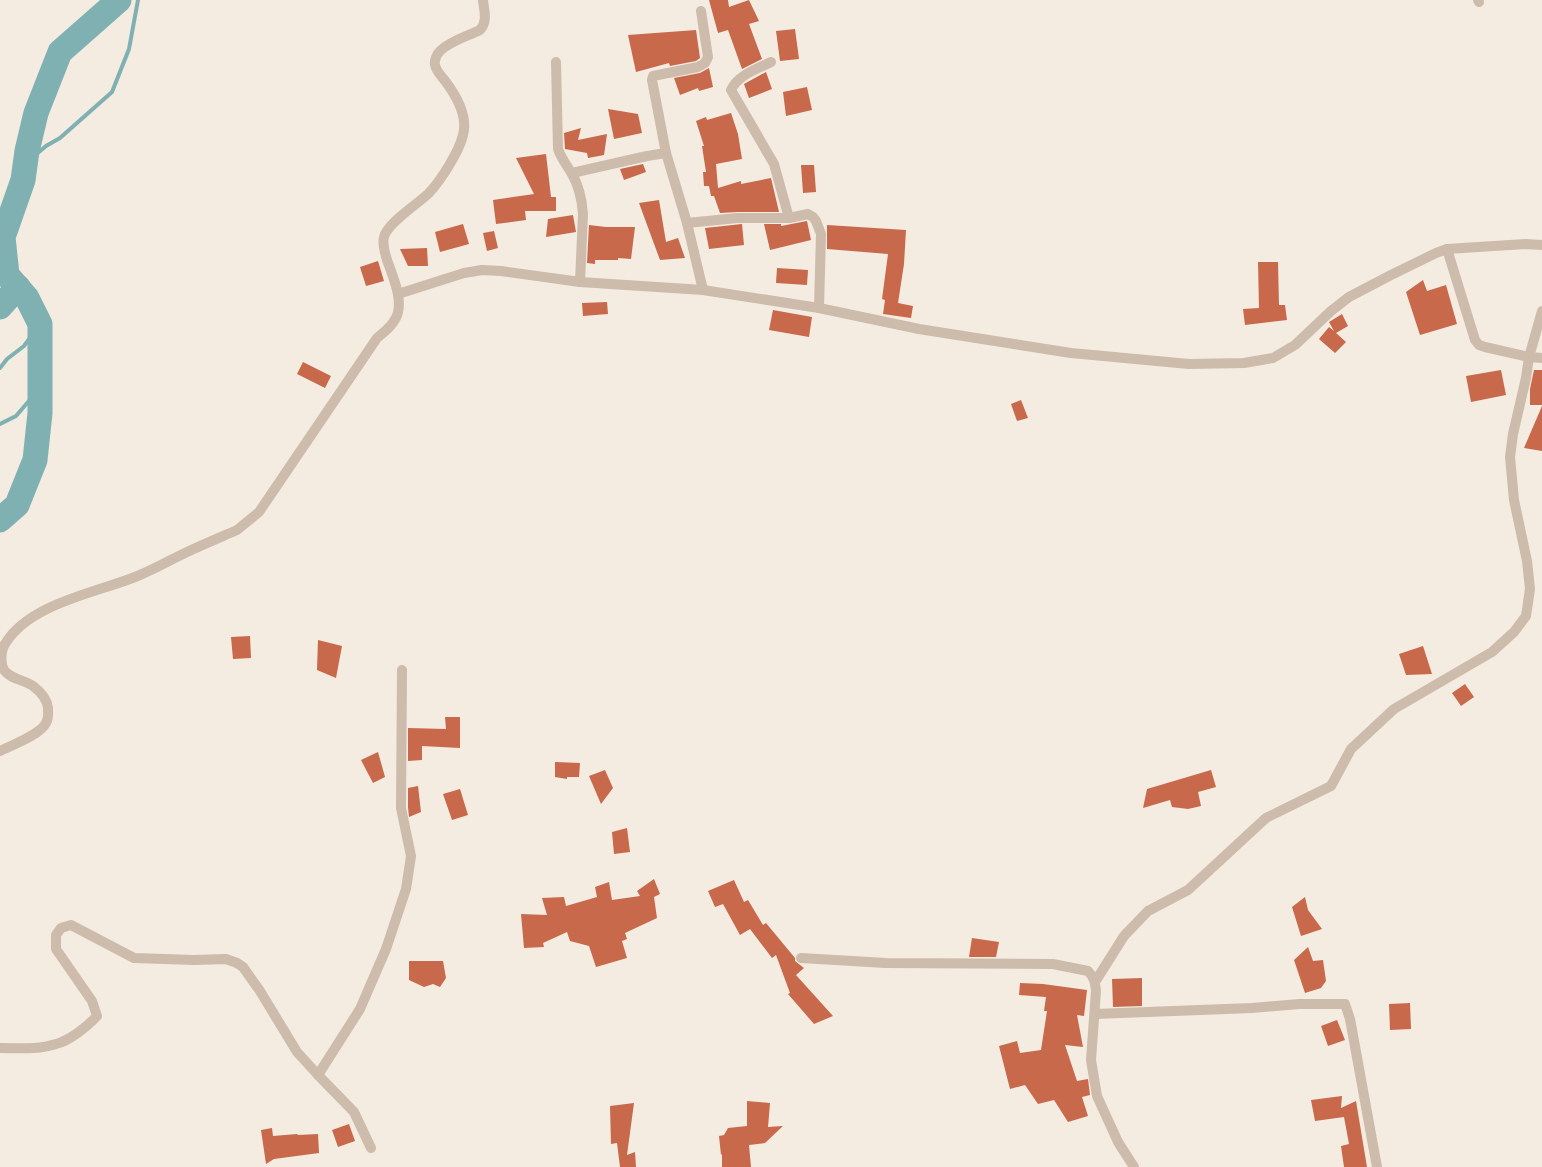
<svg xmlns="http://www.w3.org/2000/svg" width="1542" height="1167" viewBox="0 0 1542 1167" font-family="Montserrat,sans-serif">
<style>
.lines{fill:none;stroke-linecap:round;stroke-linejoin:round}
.stream{stroke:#7fb0b2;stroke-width:4}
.river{stroke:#7fb0b2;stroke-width:25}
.building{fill:#c8694b}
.minor{stroke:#cdbbac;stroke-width:10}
.tertiary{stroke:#cdbbac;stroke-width:10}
</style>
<rect width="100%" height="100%" fill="#f4ebe1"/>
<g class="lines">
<!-- stream -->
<g class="stream">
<path d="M26 163 46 146 60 138 112 92 129 49 138 0"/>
<path d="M0 368 7 359 24 346 40 324"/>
<path d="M0 424 16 416 40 388"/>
</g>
<!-- river -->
<g class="river">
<path d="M0 307 18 287"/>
<path d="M0 520 17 505 35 460 40 413V324L27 298 7 275 3 237 23 180 27 151 36 113 60 52 119 0"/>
</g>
</g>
<!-- building -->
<g class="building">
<path d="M709 0H728L729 7 749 0 759 21 749 24 762 59 742 69 728 30 718 33Z"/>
<path d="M795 29 799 59 780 61 776 31Z"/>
<path d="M696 30 700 58 696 61 670 66 669 63 636 72 628 35Z"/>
<path d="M709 68 713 87 699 91 698 88 680 95 674 78 700 73Z"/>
<path d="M766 72 772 89 749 98 744 84Z"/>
<path d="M807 87 812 110 786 116 783 92Z"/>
<path d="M608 109 638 114 642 133 614 139Z"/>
<path d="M731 113 738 134 742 159 716 164 718 188 741 181V184L771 178 779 212H737L720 213 714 196H711L709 186H704L703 172H706L702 146H704L696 121 706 117 707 120Z"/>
<path d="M581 128 578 140 607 134 604 155 588 158 587 153 565 149 564 133Z"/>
<path d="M546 154 551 197H556V211H525L526 220 496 224 493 200 534 194 516 158Z"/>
<path d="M643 164 646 172 624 180 620 169Z"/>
<path d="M801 165H814L816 192 803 193Z"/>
<path d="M659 200 666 242 678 238 685 258 660 260 639 203Z"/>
<path d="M573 215 576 232 546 237 548 219Z"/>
<path d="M807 221 811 240 770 250 764 224H781V226Z"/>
<path d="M463 224 469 244 440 252 435 232Z"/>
<path d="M742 224 744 245 709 249 705 228Z"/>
<path d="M589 225 606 227H635L631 259 618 258V260H595V264L587 263Z"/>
<path d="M827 225 906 230 904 264 898 303 913 306 911 318 883 314 885 300 882 299 888 254 827 249Z"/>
<path d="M494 231 498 248 487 251 483 233Z"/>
<path d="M427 248 428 266H408L400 249Z"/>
<path d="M378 261 384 281 366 286 360 267Z"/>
<path d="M1258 262H1278L1279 305H1285L1287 320 1245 325 1243 309 1259 308Z"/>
<path d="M777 268 808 270 807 285 776 283Z"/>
<path d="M1423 280 1427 291 1446 285 1457 324 1420 335 1406 292Z"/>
<path d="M607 302 608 314 583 316 582 303Z"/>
<path d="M773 310 812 317 809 337 769 330Z"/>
<path d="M1342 314 1348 326 1336 333 1346 342 1335 353 1319 339 1329 327 1334 331 1329 322Z"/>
<path d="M303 362 331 376 325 388 297 374Z"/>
<path d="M1501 370 1506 395 1471 402 1466 376Z"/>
<path d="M1534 370H1542V405H1530V389Z"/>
<path d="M1021 400 1028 418 1017 421 1011 404Z"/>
<path d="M1542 406V451L1524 448Z"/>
<path d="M250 636 251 658 233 659 231 637Z"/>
<path d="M318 640 342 646 336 678 317 670Z"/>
<path d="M1423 646 1432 674 1406 675 1399 654Z"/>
<path d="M1465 684 1474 697 1461 706 1452 693Z"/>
<path d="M445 717H460V748L422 746V760L408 761V728L446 729Z"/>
<path d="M378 752 385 777 373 783 361 760Z"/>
<path d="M555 762 580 763 579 777H567V779L555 777Z"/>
<path d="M605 770 613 788 601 804 589 776Z"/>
<path d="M1211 770 1216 787 1198 792 1201 806 1188 809 1172 807 1170 800 1143 808 1147 789Z"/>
<path d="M418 786 421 812 409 817 408 807V788Z"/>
<path d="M460 789 468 815 452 820 443 794Z"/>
<path d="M627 828 630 852 614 854 612 832Z"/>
<path d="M654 879 660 894 654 897 657 918 625 933 627 939 622 941 627 958 596 967 589 946 570 941 567 932 543 943 544 947 524 948 521 914 547 915 542 898 564 897 566 906 597 897 595 887 609 882 612 900 640 896 637 891Z"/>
<path d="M734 880 744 902 748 900 763 925 766 923 795 958V961L804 968 796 975 833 1016 814 1024 788 994 790 993 776 955 772 958 750 929 740 935 723 904 715 907 708 891Z"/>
<path d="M1305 897 1308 910 1322 929 1301 936 1292 907Z"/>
<path d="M972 938 999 942 996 957H969Z"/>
<path d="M1308 947 1313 961 1323 960 1326 981 1321 988 1305 993 1294 960Z"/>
<path d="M409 961H443L446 978 440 987 433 984 424 987 409 980Z"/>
<path d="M1142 978V1006L1113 1007 1112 979Z"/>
<path d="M1020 983 1043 984 1087 990 1084 1016 1077 1015 1083 1047 1065 1045 1077 1081 1088 1079 1090 1095 1082 1097 1088 1116 1068 1122 1054 1100 1038 1104 1025 1085 1010 1089 999 1046 1017 1041 1020 1053 1041 1050 1047 1011H1044L1046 997 1019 995Z"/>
<path d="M1410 1003 1411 1029 1390 1030 1389 1004Z"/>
<path d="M1337 1020 1345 1040 1328 1046 1321 1026Z"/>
<path d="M1342 1096 1341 1108 1356 1101 1367 1167H1344L1341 1146 1349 1144 1344 1117 1315 1121 1311 1100Z"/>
<path d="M747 1101 770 1103 768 1127 783 1126 765 1143 749 1145 751 1167H722V1154L721 1155 719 1136 724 1135 728 1128 747 1126Z"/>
<path d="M634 1103 627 1155 635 1152 636 1167H620L617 1143 611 1144 610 1106Z"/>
<path d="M349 1124 355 1141 338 1147 332 1130Z"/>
<path d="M272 1128 273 1136 297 1134 298 1135 318 1134 319 1153 274 1159 266 1164 261 1130Z"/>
</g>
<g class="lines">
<!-- minor -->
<g class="minor">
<path d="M1478 0 1479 2"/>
<path d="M701 11 708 57 705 63 698 67 653 76 652 80 666 153 687 223 703 290"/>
<path d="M556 62 558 149C562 160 567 165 572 174 579 186 582 200 583 214L580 282"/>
<path d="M771 62C757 69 738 75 731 90L774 164 789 218"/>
<path d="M572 173 647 156 666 153"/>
<path d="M687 223 737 218H789L808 214 813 217 816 221 821 234 819 308"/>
<path d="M398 294 464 273 482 270 501 271 580 282 703 290 819 308 919 329 1071 353 1189 364 1244 363 1273 358 1295 345 1331 311 1349 297 1391 275 1436 253 1447 249 1478 247 1526 244 1542 245"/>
<path d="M1542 311 1529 357 1542 358"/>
<path d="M801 958 886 963 1053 964 1088 971C1094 977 1095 982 1096 991L1091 1060 1097 1096 1118 1142 1134 1167"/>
<path d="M1095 982 1124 936 1148 911 1188 890 1266 818 1331 786 1351 749 1394 709 1492 652 1514 632 1526 616 1530 589 1527 561 1514 500 1510 457 1513 434 1526 378 1529 357 1485 347 1479 345 1475 340 1447 249"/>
<path d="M1095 1014 1252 1008 1299 1004H1345L1350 1019 1377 1167"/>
<path d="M0 1048C18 1048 38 1050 56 1044 69 1041 88 1026 97 1016L92 1001 56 949V935L61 928 71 925 134 958 194 960 226 959 237 963 243 967 260 991 297 1052 318 1075 354 1112 371 1148"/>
<path d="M318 1075 360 1009 386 949 406 889 411 856 401 808 402 670"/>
</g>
<!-- tertiary -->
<path class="tertiary" d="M0 751C12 745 40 735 46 723 49 718 48 713 48 708 47 699 41 692 33 686 25 680 10 679 4 670 0 663 1 650 5 644 29 604 95 593 135 577 153 570 170 560 187 552 204 544 221 537 237 530L259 512 377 338C383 333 390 328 394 321 406 305 393 277 387 260 385 253 382 244 384 237 387 223 419 203 429 193 441 180 459 152 463 135 468 117 457 97 446 82 442 77 436 71 435 65 434 60 437 54 440 51 450 41 468 36 480 30 488 22 484 10 483 0"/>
</g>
</svg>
